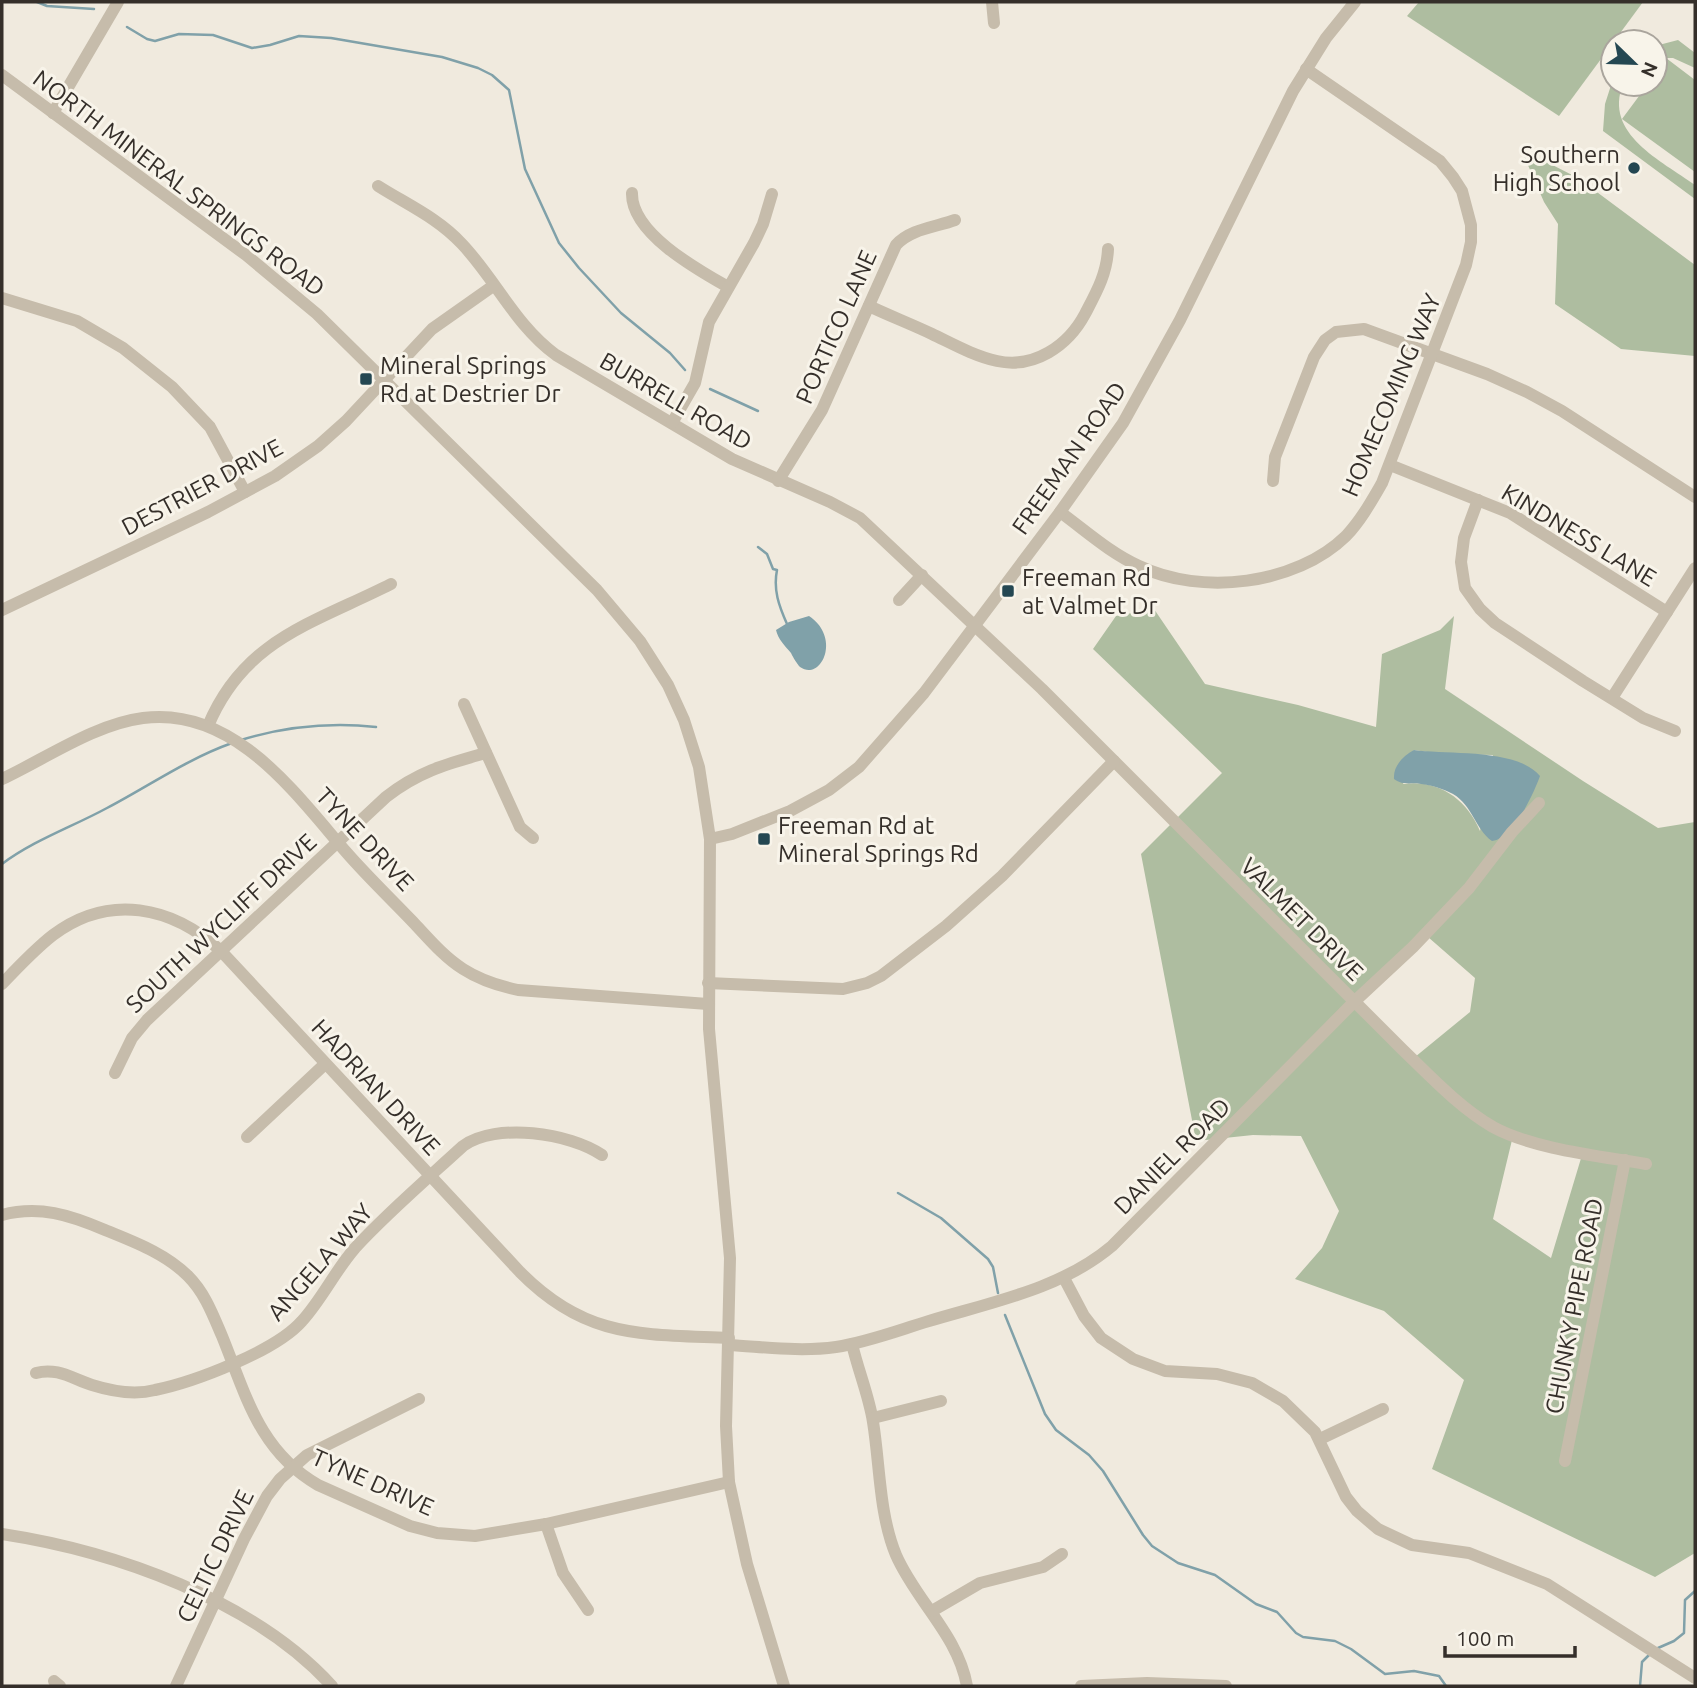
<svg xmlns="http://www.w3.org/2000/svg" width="1697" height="1688" viewBox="0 0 1697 1688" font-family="Ubuntu,sans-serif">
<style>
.green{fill:#aebda0;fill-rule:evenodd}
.water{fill:#80a1a9}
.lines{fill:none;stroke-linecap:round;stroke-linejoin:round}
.stream{stroke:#80a1a9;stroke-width:2.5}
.minor{stroke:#c6bcab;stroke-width:12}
.poi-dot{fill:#244752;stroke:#f8f4ea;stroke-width:2.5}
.labels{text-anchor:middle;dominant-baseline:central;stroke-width:6;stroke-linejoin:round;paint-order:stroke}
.poi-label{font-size:24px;fill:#352f2a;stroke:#f8f4ea;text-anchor:start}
.street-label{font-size:24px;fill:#352f2a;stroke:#f8f4ea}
</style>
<rect width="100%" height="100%" fill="#f0eade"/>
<!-- green -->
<g class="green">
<path d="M1419 2H1643L1559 116 1407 16Z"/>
<path d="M1678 40 1695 53V68L1673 58H1655V46Z"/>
<path d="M1666 58 1695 80V172L1622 119 1648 84H1655V74Z"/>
<path d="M1613 79V84H1623C1603 134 1662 161 1695 185V199L1603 131 1605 104Z"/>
<path d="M1521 149 1578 178 1695 265V356L1621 349 1555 304 1558 224 1544 202Z"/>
<path d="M1154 609 1205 684 1298 705 1376 727 1382 654 1440 630 1454 616 1445 689 1583 781 1658 828 1695 822V1553L1655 1577 1432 1469 1464 1380 1384 1311 1295 1279 1322 1248 1339 1211 1301 1136 1253 1135 1196 1141 1141 854 1222 773 1093 649 1116 616ZM1414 750 1441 754 1493 755 1480 831C1467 799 1438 779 1403 784ZM1428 937 1475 978 1470 1012 1415 1057 1360 1002ZM1512 1140 1582 1155 1551 1258 1493 1219Z"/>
</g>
<!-- water -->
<g class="water">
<path d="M809 616C842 638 821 682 800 667 797 664 793 657 791 653 785 646 778 639 776 630L789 622Z"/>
<path d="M1414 750C1448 755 1517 748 1540 776 1533 795 1513 839 1492 841 1475 829 1473 806 1453 794 1444 789 1431 785 1421 784 1411 782 1403 786 1394 779 1393 766 1403 756 1414 750Z"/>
</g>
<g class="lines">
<!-- stream -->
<g class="stream">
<path d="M37 2 47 6 94 9"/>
<path d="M127 27 147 39 155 41 179 34 213 35 252 48 270 45 299 36 331 38 442 57 478 68 492 75 509 90 525 169 559 243 579 268 621 313 670 353 685 370"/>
<path d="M710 389 758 411"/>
<path d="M758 547 767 554 773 569 777 570C773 590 779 606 787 624"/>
<path d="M241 740C287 726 329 722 376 727"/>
<path d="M2 864C34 840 72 827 107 808 149 786 187 759 232 743"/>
<path d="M898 1193 941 1218 988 1259 993 1267 998 1293"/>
<path d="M1005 1315 1045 1414 1056 1430 1089 1455 1103 1471 1143 1535 1152 1546 1178 1563 1215 1575 1256 1604 1277 1612 1296 1633 1303 1637 1335 1641 1351 1649 1385 1674 1414 1671 1439 1676 1446 1686"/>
<path d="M1658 1648 1674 1641 1684 1633 1685 1600 1695 1591"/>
<path d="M1640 1686 1642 1662 1650 1654"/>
</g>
<!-- minor -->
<g class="minor">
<path d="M992 2 994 23"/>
<path d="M2 75 246 255 317 314 597 590 640 641 668 685 684 720 699 767 710 839 709 1029 730 1258 726 1426 729 1482 747 1564 784 1686"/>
<path d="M53 113 118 2"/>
<path d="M378 186C408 205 438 218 462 244 496 280 515 325 556 355L732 459 830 502 860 518 1042 689 1403 1050C1431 1077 1459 1107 1493 1127 1533 1149 1600 1156 1646 1164"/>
<path d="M632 193C631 233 698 270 728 287"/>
<path d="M2 298 77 321 123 348 172 387 210 427 245 492"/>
<path d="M869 306C890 316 911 324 932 334 953 344 974 356 997 361 1034 369 1068 346 1085 314 1096 293 1107 274 1108 249"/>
<path d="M672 423 695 383 709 322 754 243 763 224 772 194"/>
<path d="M1390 465 1510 513 1667 612"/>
<path d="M778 481 822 410 896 245C910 229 936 227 955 220"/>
<path d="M1273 481 1275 457 1314 357 1325 340 1336 332 1364 329 1487 374 1527 392 1562 411 1695 497"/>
<path d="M1478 500 1464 538 1461 562 1465 588 1480 609 1495 623 1583 681 1643 718 1675 731"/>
<path d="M1060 512C1086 531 1110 553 1139 566 1201 596 1296 585 1346 536 1361 520 1371 502 1382 483L1466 265 1471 242V225L1462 191 1453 177 1440 161 1306 69"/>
<path d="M899 600 922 575"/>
<path d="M2 610 208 512 275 476 318 446 346 421 432 329 493 286"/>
<path d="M1612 698 1695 568"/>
<path d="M464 704 520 827 533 838"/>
<path d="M208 726C244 639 314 623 391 584"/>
<path d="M2 779C45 759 95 724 143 718 234 706 295 793 347 853 368 877 391 899 413 922 429 939 444 957 463 969 480 980 499 986 518 990L708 1004"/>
<path d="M710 839 732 834 790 811 829 790 859 767 924 693 1060 512 1123 423 1180 320 1293 91 1326 38 1355 2"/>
<path d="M708 983 843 989 867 983 881 976 946 926 1002 876 1114 761"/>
<path d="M2 984C18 967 35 949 53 935 109 893 172 906 221 951L520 1272C586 1339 641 1334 729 1338"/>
<path d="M115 1073 132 1038 147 1020 386 797C419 771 447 764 486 753"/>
<path d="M247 1137 325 1064"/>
<path d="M2 1215C39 1205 70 1215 105 1230 134 1242 165 1253 188 1276 205 1293 213 1315 222 1336 246 1395 259 1451 318 1485L410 1526 437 1533 475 1536 546 1524 729 1482"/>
<path d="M1064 1278 1084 1316 1101 1338 1133 1359 1165 1371 1217 1374 1252 1383 1283 1401 1315 1432 1346 1497 1357 1511 1378 1529 1412 1545 1469 1553 1547 1584 1695 1678"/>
<path d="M852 1344C858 1370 869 1396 873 1422 880 1465 879 1514 896 1555 916 1601 958 1635 967 1686"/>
<path d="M729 1345C765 1347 800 1352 836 1347 868 1342 899 1330 929 1321 992 1302 1061 1289 1112 1246L1355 1001 1413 947 1469 888 1512 832 1539 803"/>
<path d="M36 1373C57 1367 73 1379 92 1385 111 1391 135 1395 155 1390 194 1382 276 1351 302 1321 322 1299 335 1271 355 1248 388 1212 427 1179 463 1146 496 1122 570 1133 602 1155"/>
<path d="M873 1418 941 1401"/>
<path d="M1320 1439 1383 1409"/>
<path d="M1565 1461 1625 1160"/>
<path d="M546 1524 563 1573 588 1610"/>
<path d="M2 1534C114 1551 254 1600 332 1686"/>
<path d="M932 1611 980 1583 1043 1567 1062 1554"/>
<path d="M54 1681 60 1686"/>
<path d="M176 1686 244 1539 267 1496 280 1479 307 1455 419 1399"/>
<path d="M1081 1686 1147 1683 1226 1686"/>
</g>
</g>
<!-- markers -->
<g class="poi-dot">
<circle cx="1634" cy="168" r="7"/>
<rect x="359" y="372" width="14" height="14" rx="3.5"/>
<rect x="1001" y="584" width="14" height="14" rx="3.5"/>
<rect x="757" y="832" width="14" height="14" rx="3.5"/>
</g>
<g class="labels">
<!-- poi labels -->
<g class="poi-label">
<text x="1620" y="154" text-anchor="end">Southern<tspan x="1620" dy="28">High School</tspan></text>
<text x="380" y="365">Mineral Springs<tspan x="380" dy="28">Rd at Destrier Dr</tspan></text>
<text x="1022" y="577">Freeman Rd<tspan x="1022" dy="28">at Valmet Dr</tspan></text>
<text x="778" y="825">Freeman Rd at<tspan x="778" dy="28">Mineral Springs Rd</tspan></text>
</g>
<!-- street labels -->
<g class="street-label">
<text transform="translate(179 183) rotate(37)">NORTH MINERAL SPRINGS ROAD</text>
<text transform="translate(836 327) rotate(-66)">PORTICO LANE</text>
<text transform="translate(1391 395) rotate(-67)">HOMECOMING WAY</text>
<text transform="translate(676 401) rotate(30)">BURRELL ROAD</text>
<text transform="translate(1069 458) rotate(-55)">FREEMAN ROAD</text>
<text transform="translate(202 487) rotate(-28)">DESTRIER DRIVE</text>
<text transform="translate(1579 535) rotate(31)">KINDNESS LANE</text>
<text transform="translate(365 839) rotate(47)">TYNE DRIVE</text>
<text transform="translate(1302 919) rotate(45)">VALMET DRIVE</text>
<text transform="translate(221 923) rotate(-43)">SOUTH WYCLIFF DRIVE</text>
<text transform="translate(376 1087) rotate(47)">HADRIAN DRIVE</text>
<text transform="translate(1172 1156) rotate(-45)">DANIEL ROAD</text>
<text transform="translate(320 1262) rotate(-49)">ANGELA WAY</text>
<text transform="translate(1574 1306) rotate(-79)">CHUNKY PIPE ROAD</text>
<text transform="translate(373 1482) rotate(24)">TYNE DRIVE</text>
<text transform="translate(215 1556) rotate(-64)">CELTIC DRIVE</text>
</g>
</g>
<!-- border -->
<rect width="1697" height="1688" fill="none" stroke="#352f2a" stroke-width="7"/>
<!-- north arrow -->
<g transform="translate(1634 63) rotate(113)"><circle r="33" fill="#f8f4ea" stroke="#aaa59d" stroke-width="2"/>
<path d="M0-5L12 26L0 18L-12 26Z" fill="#244752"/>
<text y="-10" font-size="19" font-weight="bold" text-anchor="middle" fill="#352f2a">N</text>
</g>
<!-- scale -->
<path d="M1445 1646v10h130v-10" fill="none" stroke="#352f2a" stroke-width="3.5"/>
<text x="1456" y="1646" font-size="21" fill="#352f2a" stroke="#f8f4ea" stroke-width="5" paint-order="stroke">100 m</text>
</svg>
